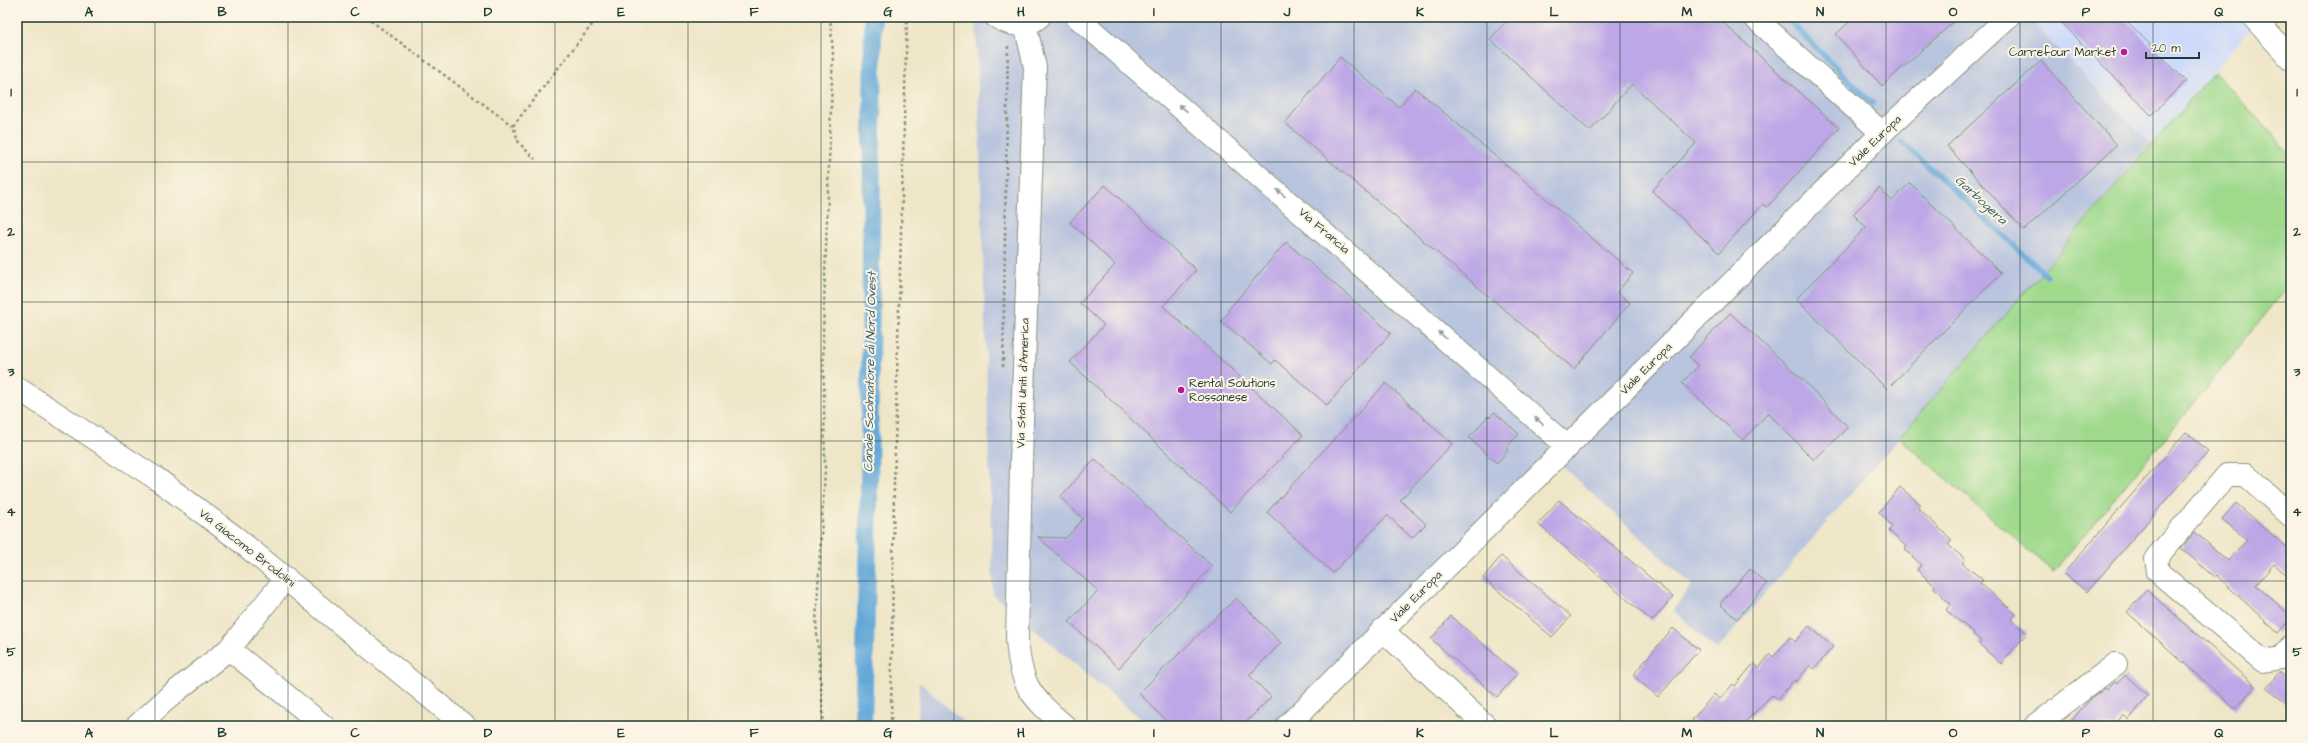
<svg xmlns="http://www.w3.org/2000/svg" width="2308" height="743" viewBox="0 0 2308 743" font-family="'Architects Daughter',sans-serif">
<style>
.built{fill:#cedafa}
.industrial{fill:#b9c4de}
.green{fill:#9ed98c;stroke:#5e8b60}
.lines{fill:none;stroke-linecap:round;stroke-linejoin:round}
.stream{stroke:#62a8d8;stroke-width:5.5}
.canal{stroke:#62a8d8;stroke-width:18}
.building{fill:#bda7e6}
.minor-casing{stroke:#87927e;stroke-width:24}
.path{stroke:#87927e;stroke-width:2.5;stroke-dasharray:3 3;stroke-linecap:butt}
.minor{stroke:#fff;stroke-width:22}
.oneway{fill:#8f9e9a}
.grid{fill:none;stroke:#1f3d34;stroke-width:1;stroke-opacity:0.55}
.poi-dot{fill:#b5179e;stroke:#fcf5e5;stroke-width:1.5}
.labels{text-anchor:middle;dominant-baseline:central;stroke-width:4;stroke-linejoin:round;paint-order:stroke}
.poi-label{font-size:12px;fill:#1f3d34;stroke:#fcf5e5;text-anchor:end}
.street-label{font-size:12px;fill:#1f3d34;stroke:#fcf5e5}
.water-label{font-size:13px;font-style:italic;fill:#335d65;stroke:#fcf5e5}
.neatline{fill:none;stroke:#1f3d34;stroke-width:1.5}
.grid-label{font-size:13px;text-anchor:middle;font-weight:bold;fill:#1f3d34}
</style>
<rect width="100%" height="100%" fill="#fcf5e5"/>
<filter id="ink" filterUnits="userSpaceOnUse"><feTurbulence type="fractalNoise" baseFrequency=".025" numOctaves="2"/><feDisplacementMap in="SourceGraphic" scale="8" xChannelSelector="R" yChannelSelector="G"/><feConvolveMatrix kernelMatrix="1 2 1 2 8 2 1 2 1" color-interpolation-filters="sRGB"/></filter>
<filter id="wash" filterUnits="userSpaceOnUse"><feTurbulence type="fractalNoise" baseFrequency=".012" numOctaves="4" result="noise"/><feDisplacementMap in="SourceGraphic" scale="16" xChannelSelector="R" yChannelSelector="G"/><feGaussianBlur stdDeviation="0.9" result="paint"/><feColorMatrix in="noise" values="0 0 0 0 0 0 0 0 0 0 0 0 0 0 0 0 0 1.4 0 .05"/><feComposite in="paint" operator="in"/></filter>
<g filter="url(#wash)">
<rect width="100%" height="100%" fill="#efe6c8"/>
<!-- built -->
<path class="built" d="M2028 17H2245L2253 26 2151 144Z"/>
<!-- industrial -->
<g class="industrial">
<path d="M976 17H2027L2151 144 1717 650 1673 610 1692 585 1557 461 1293 726H1149L993 595Z"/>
<path d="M919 682 968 726H918Z"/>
</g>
<!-- green -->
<path class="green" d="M2214 72 2291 154V281L2196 401 2053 572 1899 438Z"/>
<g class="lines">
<!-- stream -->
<g class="stream">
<path d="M1785 17 1872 103"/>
<path d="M1902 142 2046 275"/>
</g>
<!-- canal -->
<path class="canal" d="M863 726 869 498 873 17"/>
</g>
<g id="blocks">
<!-- building -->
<g class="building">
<path d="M1510 17H1717L1839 128 1767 207 1763 204 1719 253 1652 191 1696 143 1632 84 1590 131 1490 39Z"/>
<path d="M1855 17H1959L1882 86 1836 34Z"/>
<path d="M2056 17H2123L2186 81 2151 115Z"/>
<path d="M1340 57 1399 107 1415 88 1633 273 1617 292 1630 303 1574 369 1285 123Z"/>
<path d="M2041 61 2117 145 2024 230 1947 146Z"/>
<path d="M1910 183 2001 273 1887 389 1796 299 1866 227 1853 214 1879 188 1892 201Z"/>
<path d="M1105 185 1196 270 1163 306 1303 435 1230 512 1070 362 1104 325 1080 303 1115 265 1070 222Z"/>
<path d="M1286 242 1391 333 1327 405 1275 360 1272 364 1221 321 1229 312 1228 310Z"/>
<path d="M1730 313 1804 381 1848 427 1814 460 1768 413 1743 440 1682 383 1698 366 1689 357Z"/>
<path d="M1386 383 1452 444 1400 500 1426 524 1412 538 1387 515 1333 573 1267 512Z"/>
<path d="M1494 412 1519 434 1506 448 1508 450 1497 463 1469 438 1488 416 1490 417Z"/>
<path d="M2186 432 2208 451 2087 592 2064 573Z"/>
<path d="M1095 459 1212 566 1119 668 1069 622 1098 591 1038 537 1066 538 1083 519 1060 497Z"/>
<path d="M1900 487 1921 505 1918 508 1952 540 1948 545 1965 559 1962 563 1983 580 1980 583 2016 614 2011 620 2027 633 2001 664 1979 644 1981 641 1973 634 1974 633 1946 610 1951 604 1942 597 1943 595 1934 588 1935 586 1917 570 1921 565 1905 549 1907 547 1889 531 1892 526 1879 512Z"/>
<path d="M1559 500 1673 597 1652 621 1538 524Z"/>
<path d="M2236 503 2291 551V579L2274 564 2256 585 2291 616V618L2278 633 2216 575 2214 577 2181 548 2195 532 2228 561 2247 540 2222 519Z"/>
<path d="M1501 556 1571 616 1552 637 1483 578Z"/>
<path d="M1750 569 1767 584 1737 619 1720 604Z"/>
<path d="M2147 590 2255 686 2235 709 2127 612Z"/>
<path d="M1236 598 1281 643 1249 675 1271 697 1242 726H1171L1139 693Z"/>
<path d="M1451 616 1517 674 1497 697 1431 639Z"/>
<path d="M1809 626 1833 647 1814 669 1810 665 1796 682 1794 680 1778 699 1772 695 1741 726H1700L1692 720 1714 694 1720 699 1733 684 1735 686 1754 663 1759 668 1770 654 1773 657 1790 637 1795 642Z"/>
<path d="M1673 628 1699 650 1658 697 1633 675Z"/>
<path d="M2279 672 2291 681V707L2266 688Z"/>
<path d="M2125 675 2148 695 2129 720 2123 715 2114 726H2066L2090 700 2105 688 2107 690 2115 682 2117 684Z"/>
</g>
</g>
</g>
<g filter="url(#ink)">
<use href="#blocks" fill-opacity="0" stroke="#87927e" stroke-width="1"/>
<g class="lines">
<!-- minor casing -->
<g class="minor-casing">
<g id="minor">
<path d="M996 17C1010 26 1026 28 1039 17"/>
<path d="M1077 17 1568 447"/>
<path d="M1754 17 1882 133"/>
<path d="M2253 17 2291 59"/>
<path d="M1025 24 1035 67 1022 422 1017 640C1021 686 1030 696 1065 726"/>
<path d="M17 388 157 479 235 537 465 726"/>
<path d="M2291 516 2246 475H2227L2156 558 2158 572 2263 661 2281 658 2291 646"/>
<path d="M1382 630 1486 726"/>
<path d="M229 649 324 726"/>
<path d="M137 726 170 696 229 649 286 578"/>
<path d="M1287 726 1882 133 2008 17"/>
<path d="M2035 726 2116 664"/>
</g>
</g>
<!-- path -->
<g class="path">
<path d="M366 17 513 126 519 143 535 159"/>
<path d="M513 126 598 17"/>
<path d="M1003 367 1008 46"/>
<path d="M824 726 816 621 825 470 823 332 833 52 830 17"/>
<path d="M891 726 894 484 907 17"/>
</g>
<!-- minor -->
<use href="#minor" class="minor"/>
</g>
<!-- one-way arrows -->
<defs><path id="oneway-solid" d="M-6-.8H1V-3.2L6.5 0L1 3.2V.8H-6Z"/></defs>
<g class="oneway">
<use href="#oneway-solid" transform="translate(1183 108) rotate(-139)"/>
<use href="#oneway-solid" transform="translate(1281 193) rotate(-139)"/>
<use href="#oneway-solid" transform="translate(1442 335) rotate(-139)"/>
<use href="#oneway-solid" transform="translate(1539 421) rotate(-139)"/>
</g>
</g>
<!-- grid -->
<path class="grid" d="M155 17V726M288 17V726M422 17V726M555 17V726M688 17V726M821 17V726M954 17V726M1087 17V726M1221 17V726M1354 17V726M1487 17V726M1620 17V726M1753 17V726M1886 17V726M2020 17V726M2153 17V726M17 162H2291M17 302H2291M17 441H2291M17 581H2291"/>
<!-- markers -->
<g class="poi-dot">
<circle cx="2124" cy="52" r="4"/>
<circle cx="1181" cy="390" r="4"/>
</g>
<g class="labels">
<!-- poi labels -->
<g class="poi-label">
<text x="2116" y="52">Carrefour Market</text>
<text x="1189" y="383" text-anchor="start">Rental Solutions<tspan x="1189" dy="14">Rossanese</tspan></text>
</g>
<!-- street labels -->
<g class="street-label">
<text transform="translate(1875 141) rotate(-44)">Viale Europa</text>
<text transform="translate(1324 231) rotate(41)">Via Francia</text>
<text transform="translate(1646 369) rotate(-45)">Viale Europa</text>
<text transform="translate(1023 383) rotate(-88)">Via Stati Uniti d'America</text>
<text transform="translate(247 548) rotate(38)">Via Giacomo Brodolini</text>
<text transform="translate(1416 597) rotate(-45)">Viale Europa</text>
</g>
<!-- water labels -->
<g class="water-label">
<text transform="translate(1981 200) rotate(43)">Garbogera</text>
<text transform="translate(870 372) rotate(-89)">Canale Scolmatore di Nord Ovest</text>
</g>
</g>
<!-- margin -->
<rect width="2308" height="743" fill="none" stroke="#fcf5e5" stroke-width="44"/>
<!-- scale -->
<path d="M2146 52v6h53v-6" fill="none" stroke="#1f3d34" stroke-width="2"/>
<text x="2152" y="52" font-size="12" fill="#1f3d34" stroke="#fcf5e5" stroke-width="3" paint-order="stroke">20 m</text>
<rect x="22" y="22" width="2264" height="699" class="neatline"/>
<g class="grid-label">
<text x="89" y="16">A</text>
<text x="222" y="16">B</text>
<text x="355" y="16">C</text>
<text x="488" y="16">D</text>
<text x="621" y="16">E</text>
<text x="754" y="16">F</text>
<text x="888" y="16">G</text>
<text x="1021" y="16">H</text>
<text x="1154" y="16">I</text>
<text x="1287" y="16">J</text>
<text x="1420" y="16">K</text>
<text x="1554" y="16">L</text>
<text x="1687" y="16">M</text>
<text x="1820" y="16">N</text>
<text x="1953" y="16">O</text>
<text x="2086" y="16">P</text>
<text x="2219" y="16">Q</text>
<text x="11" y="96">1</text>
<text x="2297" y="96">1</text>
<text x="11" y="236">2</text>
<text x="2297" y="236">2</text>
<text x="11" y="376">3</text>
<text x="2297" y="376">3</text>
<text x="11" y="516">4</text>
<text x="2297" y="516">4</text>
<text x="11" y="656">5</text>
<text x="2297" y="656">5</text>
<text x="89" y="737">A</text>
<text x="222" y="737">B</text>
<text x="355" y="737">C</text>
<text x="488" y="737">D</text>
<text x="621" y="737">E</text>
<text x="754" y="737">F</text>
<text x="888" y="737">G</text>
<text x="1021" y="737">H</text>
<text x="1154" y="737">I</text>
<text x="1287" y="737">J</text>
<text x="1420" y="737">K</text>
<text x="1554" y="737">L</text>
<text x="1687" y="737">M</text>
<text x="1820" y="737">N</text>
<text x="1953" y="737">O</text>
<text x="2086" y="737">P</text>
<text x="2219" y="737">Q</text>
</g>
</svg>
